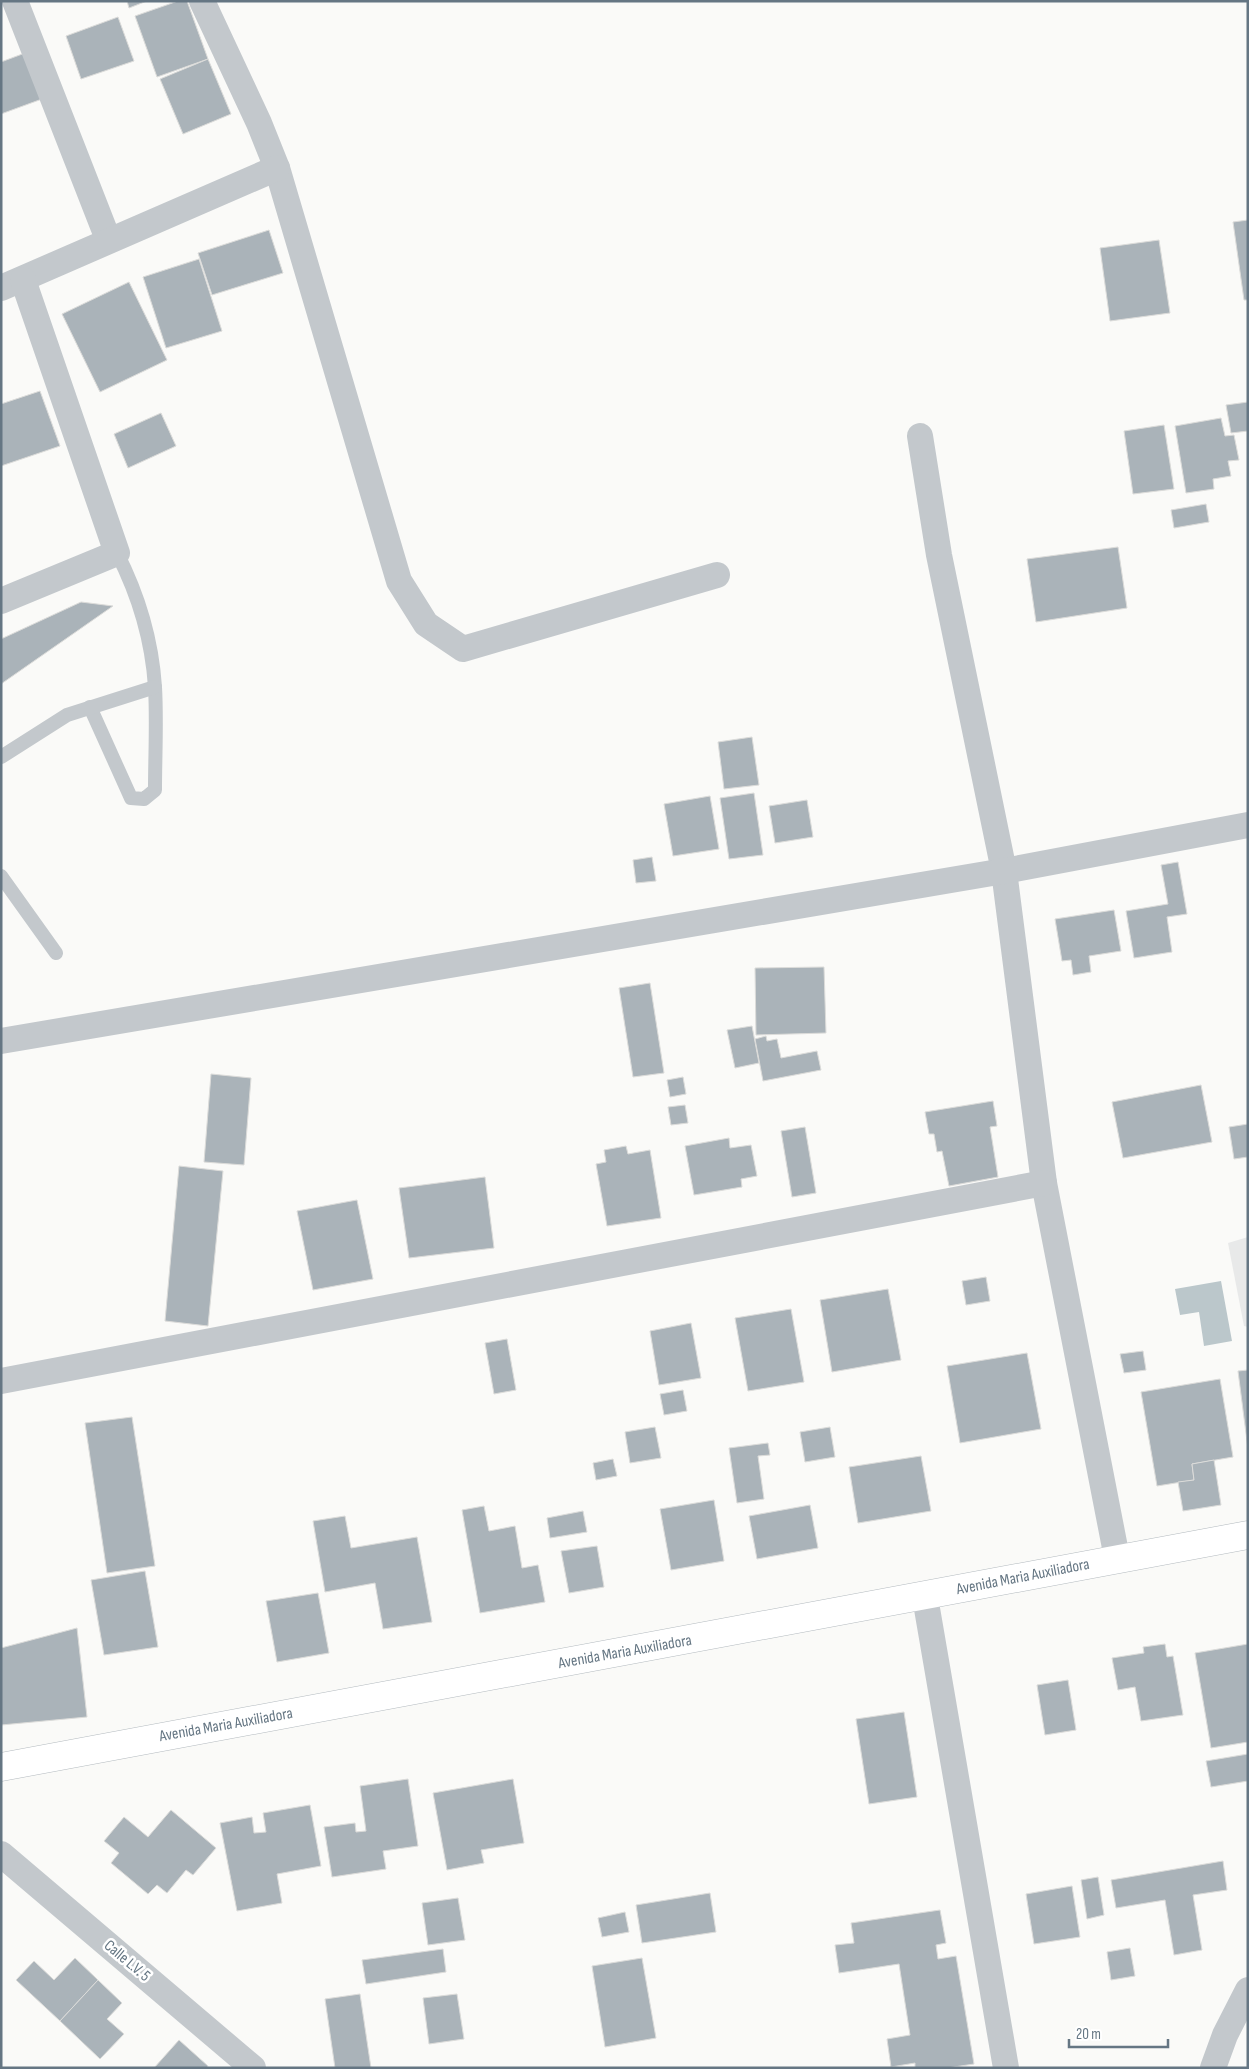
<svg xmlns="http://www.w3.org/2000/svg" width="1249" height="2069" viewBox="0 0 1249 2069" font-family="'Sofia Sans Condensed',sans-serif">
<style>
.built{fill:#e8e9e9}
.water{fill:#bbc7cb}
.building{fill:#aab3b9;stroke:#dcdcda}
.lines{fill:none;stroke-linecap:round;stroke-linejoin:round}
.secondary-casing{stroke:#b3babf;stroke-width:29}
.lane{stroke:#c3c8cc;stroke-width:14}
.street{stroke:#c3c8cc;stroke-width:26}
.secondary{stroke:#fff;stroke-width:28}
.labels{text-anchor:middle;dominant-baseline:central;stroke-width:5;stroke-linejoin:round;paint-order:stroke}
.street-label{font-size:16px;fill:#657683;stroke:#fff}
</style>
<rect width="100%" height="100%" fill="#fafaf8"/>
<!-- built -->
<path class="built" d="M1248 1237V1327L1244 1326 1228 1243Z"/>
<!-- water -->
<path class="water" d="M1221 1281 1232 1341 1204 1346 1199 1312 1180 1315 1175 1289Z"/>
<!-- building -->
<g class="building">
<path d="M127 1H147L129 8Z"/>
<path d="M178 1H187L208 59 157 77 135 16Z"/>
<path d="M118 17 134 61 81 79 66 36Z"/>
<path d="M25 53 42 99 1 114V62Z"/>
<path d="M208 59 231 114 183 134 160 79Z"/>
<path d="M1248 220V300H1244L1233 222Z"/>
<path d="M269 230 283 273 212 295 198 253Z"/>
<path d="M1159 240 1170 313 1110 321 1100 248Z"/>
<path d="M199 259 222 331 166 348 143 277Z"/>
<path d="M129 282 167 360 100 392 62 314Z"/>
<path d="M40 391 60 446 1 466V404Z"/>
<path d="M1248 402V431L1231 433 1226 405Z"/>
<path d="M161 413 176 446 128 468 114 434Z"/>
<path d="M1221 418 1225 436 1234 435 1239 460 1228 461 1231 476 1213 479 1214 489 1186 493 1175 426Z"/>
<path d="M1164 425 1174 489 1133 494 1124 431Z"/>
<path d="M1206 504 1209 522 1174 528 1171 510Z"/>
<path d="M1118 547 1127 608 1036 622 1027 559Z"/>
<path d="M81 602 113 606 1 684V639Z"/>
<path d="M752 737 759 785 724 789 718 742Z"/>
<path d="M754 793 763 855 729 859 720 798Z"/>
<path d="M710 796 719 849 673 856 664 804Z"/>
<path d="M807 800 813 837 775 843 769 806Z"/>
<path d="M652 857 656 881 636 883 633 860Z"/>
<path d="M1178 862 1187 914 1167 917 1172 952 1134 958 1126 911 1168 904 1161 865Z"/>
<path d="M1114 910 1121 951 1089 956 1091 972 1073 975 1071 960 1062 961 1055 919Z"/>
<path d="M824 967 826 1033 756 1035 755 968Z"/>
<path d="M650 983 664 1073 633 1077 619 988Z"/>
<path d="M752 1026 759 1063 735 1068 727 1030Z"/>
<path d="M766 1036 767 1041 777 1039 781 1058 817 1051 821 1070 763 1081 755 1039Z"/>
<path d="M211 1074 251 1078 244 1165 204 1162Z"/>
<path d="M683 1077 686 1094 670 1097 667 1080Z"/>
<path d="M1201 1085 1212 1142 1123 1158 1112 1102Z"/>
<path d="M993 1101 997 1126 990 1127 998 1177 949 1186 942 1151 937 1152 934 1134H929L925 1112Z"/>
<path d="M685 1105 688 1123 671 1125 668 1107Z"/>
<path d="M1248 1124V1157L1234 1159 1229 1127Z"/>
<path d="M805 1127 816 1193 792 1197 781 1131Z"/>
<path d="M729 1138 730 1148 751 1145 757 1176 741 1179 742 1187 694 1195 685 1146Z"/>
<path d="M626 1146 628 1154 650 1150 661 1218 607 1226 596 1164 606 1162 604 1150Z"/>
<path d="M179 1166 223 1171 208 1326 165 1321Z"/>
<path d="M485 1177 494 1248 409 1258 399 1188Z"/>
<path d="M357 1200 373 1279 313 1290 297 1211Z"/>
<path d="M986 1277 990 1301 966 1305 962 1281Z"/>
<path d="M888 1289 901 1360 832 1372 820 1300Z"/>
<path d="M791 1309 804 1382 748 1391 735 1318Z"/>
<path d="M691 1323 701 1378 659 1385 650 1331Z"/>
<path d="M507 1339 516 1390 494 1394 485 1343Z"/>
<path d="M1143 1351 1146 1370 1124 1373 1120 1354Z"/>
<path d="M1027 1353 1041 1429 960 1443 947 1366Z"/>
<path d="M1248 1370V1449L1238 1371Z"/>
<path d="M1220 1379 1233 1457 1192 1464 1194 1480 1157 1486 1141 1392Z"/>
<path d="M683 1390 687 1411 664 1415 660 1394Z"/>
<path d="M132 1417 155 1566 107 1573 85 1423Z"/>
<path d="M655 1427 661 1458 630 1463 625 1432Z"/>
<path d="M830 1427 835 1457 805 1462 800 1432Z"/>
<path d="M768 1443 770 1455 758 1456 764 1499 737 1503 729 1448Z"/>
<path d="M921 1456 931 1511 858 1523 849 1467Z"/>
<path d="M613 1459 617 1476 596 1480 593 1463Z"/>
<path d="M1214 1460 1221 1505 1183 1511 1178 1482 1194 1480 1192 1464Z"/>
<path d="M714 1500 724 1561 671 1570 660 1509Z"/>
<path d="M810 1505 818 1548 757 1559 749 1516Z"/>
<path d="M484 1506 489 1531 515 1526 522 1568 538 1565 545 1602 480 1613 462 1510Z"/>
<path d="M583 1511 587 1532 550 1538 547 1518Z"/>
<path d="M345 1516 351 1548 417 1537 432 1622 383 1629 375 1583 325 1592 313 1521Z"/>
<path d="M597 1546 604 1587 569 1593 561 1551Z"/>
<path d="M145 1571 158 1647 104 1655 91 1580Z"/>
<path d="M318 1593 329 1653 277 1662 266 1601Z"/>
<path d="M77 1628 87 1717 1 1725V1648Z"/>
<path d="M1165 1644 1167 1657 1173 1656 1183 1715 1141 1721 1135 1687 1118 1690 1112 1658 1144 1653 1143 1647Z"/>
<path d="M1248 1644V1742L1211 1748 1195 1653Z"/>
<path d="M1068 1680 1076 1730 1045 1735 1037 1685Z"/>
<path d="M904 1712 917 1797 869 1804 856 1719Z"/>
<path d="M1248 1754V1781L1211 1787 1206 1761Z"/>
<path d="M408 1779 418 1846 383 1851 386 1869 332 1877 324 1827 355 1823 356 1832 366 1831 360 1786Z"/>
<path d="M513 1779 524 1843 481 1850 484 1863 447 1870 433 1793Z"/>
<path d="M310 1805 321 1866 277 1874 282 1903 237 1911 220 1823 252 1817 254 1833 266 1832 263 1813Z"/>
<path d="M171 1810 216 1848 193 1875 186 1870 167 1893 157 1885 148 1894 111 1863 119 1853 104 1841 124 1817 148 1837Z"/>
<path d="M1223 1861 1227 1890 1193 1895 1202 1950 1174 1955 1165 1900 1116 1908 1111 1880Z"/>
<path d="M1098 1877 1104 1915 1087 1919 1081 1880Z"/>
<path d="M1072 1886 1080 1937 1034 1944 1026 1894Z"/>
<path d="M710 1893 716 1932 642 1943 636 1905Z"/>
<path d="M458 1898 465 1940 428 1945 422 1903Z"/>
<path d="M940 1910 946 1943 936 1945 938 1959 956 1956 974 2064 947 2068H915V2063L891 2067 887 2039 910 2035 899 1964 839 1973 835 1945 854 1943 851 1923Z"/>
<path d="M625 1912 629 1932 602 1937 598 1918Z"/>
<path d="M1130 1948 1135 1976 1111 1980 1107 1952Z"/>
<path d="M443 1949 446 1972 366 1984 362 1960Z"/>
<path d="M75 1958 98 1980 60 2021 16 1980 34 1961 54 1980Z"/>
<path d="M642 1958 656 2038 605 2047 592 1966Z"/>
<path d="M98 1980 122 2003 107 2019 124 2034 100 2059 60 2021Z"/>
<path d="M360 1994 371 2068H335L325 1999Z"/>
<path d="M457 1994 464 2039 429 2044 423 1998Z"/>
<path d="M179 2040 208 2066 207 2068H154Z"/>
</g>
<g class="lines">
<!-- secondary casing -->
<g class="secondary-casing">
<path id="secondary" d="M1 1767 1248 1535"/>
</g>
<!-- lane -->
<g class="lane">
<path d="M90 707 131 798 144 799 155 790C155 756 157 721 155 687 152 641 138 594 117 553"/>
<path d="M1 757 67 715 155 687"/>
<path d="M1 876 56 953"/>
</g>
<!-- street -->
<g class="street">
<path d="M15 1 108 239"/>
<path d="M202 1 259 123 277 168 399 581 426 624 463 649 717 575"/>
<path d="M1 288 277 168"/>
<path d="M920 436 939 555 1004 871 1044 1183 1117 1558"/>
<path d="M1 601 117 553 23 280"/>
<path d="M1 1041 1004 871 1248 825"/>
<path d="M1 1381 1044 1183"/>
<path d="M925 1597 1006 2068"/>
<path d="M1 1854 253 2068"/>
<path d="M1213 2068 1225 2035 1248 1990"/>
</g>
<!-- secondary -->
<use href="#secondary" class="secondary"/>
</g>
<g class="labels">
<!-- street labels -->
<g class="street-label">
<text transform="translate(1023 1577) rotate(-11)">Avenida Maria Auxiliadora</text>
<text transform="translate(625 1652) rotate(-10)">Avenida Maria Auxiliadora</text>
<text transform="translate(226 1725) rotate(-10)">Avenida Maria Auxiliadora</text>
<text transform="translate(127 1961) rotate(40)">Calle L.V. 5</text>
</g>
</g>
<!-- border -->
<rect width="1249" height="2069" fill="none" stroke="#657683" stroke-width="5"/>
<!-- scale -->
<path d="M1069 2039v8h99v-8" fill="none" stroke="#657683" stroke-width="2.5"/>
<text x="1076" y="2039" font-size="15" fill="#657683" stroke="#ffffff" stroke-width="4" paint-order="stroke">20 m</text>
</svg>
